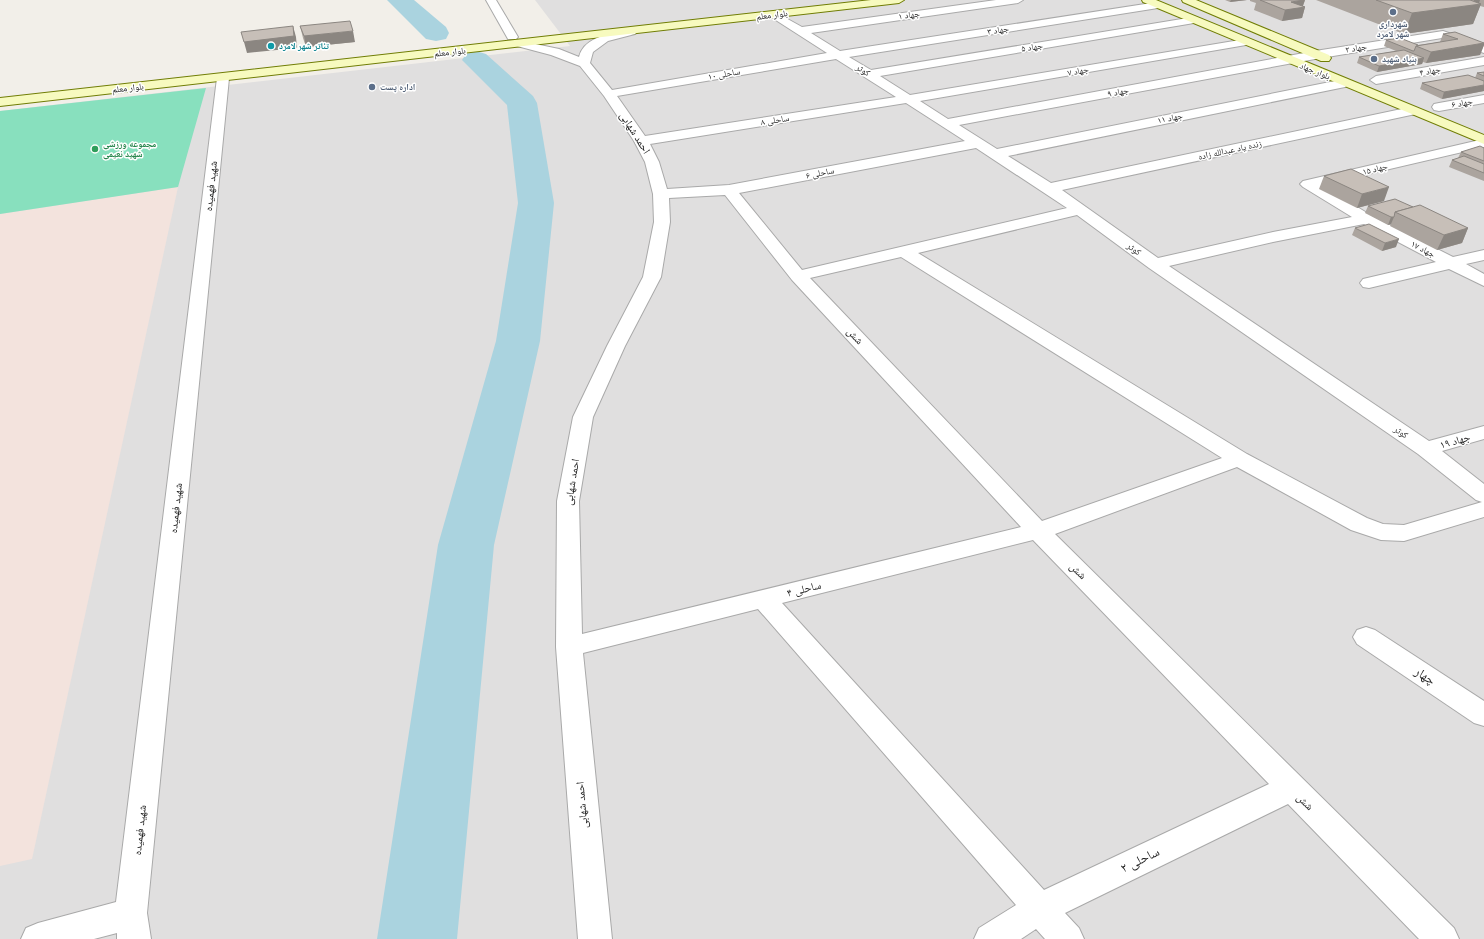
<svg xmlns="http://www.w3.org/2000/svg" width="1484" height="939" viewBox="0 0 1484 939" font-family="'Nunito Sans','Noto Naskh Arabic',sans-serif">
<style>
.residential{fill:#e0dfdf}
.military{fill:#f3e3dd}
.pitch{fill:#88e0be}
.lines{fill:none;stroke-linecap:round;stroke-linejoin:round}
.river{fill:#aad3df;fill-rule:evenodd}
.street-casing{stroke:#a9a9a9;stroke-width:2}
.secondary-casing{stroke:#707d05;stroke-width:2}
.street{fill:#fff;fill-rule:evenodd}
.secondary{fill:#f7fabf;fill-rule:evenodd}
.wall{fill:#aba49e}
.shaded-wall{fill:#8b8681}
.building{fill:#c7bfb8;stroke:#8b8681}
.service-dot{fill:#5c6f8a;stroke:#fff;stroke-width:1.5}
.culture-dot{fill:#0f9aa8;stroke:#fff;stroke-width:1.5}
.leisure-dot{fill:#2e9e5b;stroke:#fff;stroke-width:1.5}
.labels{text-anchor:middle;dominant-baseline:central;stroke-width:3;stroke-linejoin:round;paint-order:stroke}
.far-street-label{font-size:9px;fill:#222;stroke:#fff}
.far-service-label{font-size:9px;font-weight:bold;fill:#4e5e75;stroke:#fff;text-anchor:start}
.far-culture-label{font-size:9px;font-weight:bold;fill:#0d838f;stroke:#fff;text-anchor:start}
.far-leisure-label{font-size:9px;font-weight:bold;fill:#27864d;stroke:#fff;text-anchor:start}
.street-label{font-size:11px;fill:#222;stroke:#fff}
.near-street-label{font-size:13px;fill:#222;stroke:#fff}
</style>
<rect width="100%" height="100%" fill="#f2efe9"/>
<!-- residential -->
<path class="residential" d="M535 0H1484V939H0V111L570 46Z"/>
<!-- military -->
<path class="military" d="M178 187 32 859 0 866V214Z"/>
<!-- pitch -->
<path class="pitch" d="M206 88 178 187 0 214V111Z"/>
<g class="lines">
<!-- river -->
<g class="river">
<path d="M387 0H414L446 27 449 33 446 39 436 41 426 39Z"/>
<path d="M476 51 486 54 533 96 537 103 554 203 540 341 494 545 457 939H377L438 545 496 341 518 203 507 105 462 60 466 54Z"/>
</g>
<!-- street casing -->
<g class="street-casing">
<g id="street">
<path d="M486 0H496L518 37 516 39H508Z"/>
<path d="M996 0H1023L1018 3 811 33 840 51 1158 2 1163 5 1158 8 849 57 871 70 1194 17 1200 20 1194 23 880 76 910 95 1246 39 1252 42 1246 45 920 101 948 119 1315 51 1443 31 1484 45V53L1442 38 1315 59 959 125 997 149 1345 79 1351 83 1345 87 1008 156 1051 183 1411 107 1416 108 1418 111 1416 114 1411 115 1062 190 1158 258 1273 232 1352 217 1303 187 1300 184 1303 181 1484 139V147L1321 185 1372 216 1453 257 1484 250V260L1466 264 1484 274V286L1449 269 1369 288 1363 287 1360 283 1363 279 1436 262 1364 224 1273 242 1169 266 1429 441 1484 426V439L1442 451 1484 484V517L1404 541 1381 540 1351 530 1237 467 1055 534 1454 928 1459 939H1419L1288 804 1065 913 1079 928 1084 939H1045L1036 929 1021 939H974L979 928 1016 905 758 609 583 653 612 939H578L556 647 557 501 573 417 607 346 643 277 654 222 653 194 645 162 634 141 604 96 580 66 551 55 517 46 515 44 521 41 559 49 579 57C584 36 613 33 631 29L635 30 637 32 635 34 608 41 593 52 590 63 612 90 827 53 771 17 770 15 771 13 775 12 802 27ZM836 59 896 97 645 136 617 96ZM906 103 965 141 729 185 667 189 659 162 650 144ZM976 148 1067 208 802 270 739 193ZM725 195 792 280 1021 527 582 634 579 501 593 417 625 346 661 277 670 222 669 198ZM1077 215 1149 268 1418 454 1476 500 1482 502 1404 525 1383 524 1367 518 1247 454 918 253ZM901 257 1222 458 1042 521 810 278ZM1033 540 1269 784 1044 890 782 603Z"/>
<path d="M1484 57V65L1376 84 1370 80 1376 76Z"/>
<path d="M223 74 229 78 147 913 151 939H117V933L94 939H21L26 928 38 923 116 902 217 78Z"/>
<path d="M1484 95V103L1439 111 1434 110 1432 107 1434 104 1439 103Z"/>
<path d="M1366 627 1375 630 1484 701V726L1474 723 1357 644 1353 637 1357 630Z"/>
</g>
</g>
<!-- secondary casing -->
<g class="secondary-casing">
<g id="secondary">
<path d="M871 0H904L899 3 0 106V98Z"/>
<path d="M1142 0H1156L1484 135V144L1143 2Z"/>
<path d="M1182 0H1196L1329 55 1331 58 1329 61H1321L1183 2Z"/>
</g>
</g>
<!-- street -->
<use href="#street" class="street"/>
<!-- secondary -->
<use href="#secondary" class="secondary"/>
</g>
<!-- wall -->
<g class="wall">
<path d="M1225 0H1247L1230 2Z"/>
<path d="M1250 0H1305L1303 6 1305 7 1302 18 1282 21 1254 10 1256 3 1250 1Z"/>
<path d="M1316 0H1484V7L1480 6 1473 24 1404 34Z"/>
<path d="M300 26 355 42 306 47 303 38Z"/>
<path d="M1443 34 1484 43V45L1480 55 1426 63 1423 62 1422 64 1377 72 1357 63 1359 57 1396 51 1384 46 1386 40 1418 45 1440 42Z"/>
<path d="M1484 72V91L1442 99 1420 89 1422 83 1475 78 1477 73Z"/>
<path d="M1484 148V181L1449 167 1452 160 1458 158 1461 152Z"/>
<path d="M1324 176 1384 201 1357 208 1319 189Z"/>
<path d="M1368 206 1413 207 1468 228 1462 243 1437 250 1390 226 1391 224 1388 225 1365 213Z"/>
<path d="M1355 228 1396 247 1382 251 1352 235Z"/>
</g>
<!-- shaded-wall -->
<g class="shaded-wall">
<path d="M1231 0H1247L1230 2Z"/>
<path d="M1305 0 1302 8 1305 7 1302 18 1282 21 1285 10 1291 2Z"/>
<path d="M1474 0H1480L1479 3 1473 4Z"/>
<path d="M1481 4 1473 24 1404 34 1412 13Z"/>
<path d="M293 26 296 37 297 48 247 53 244 42Z"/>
<path d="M353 31 355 42 306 47 304 36Z"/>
<path d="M1484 43V45L1480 55 1426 63 1431 52Z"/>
<path d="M1424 58 1422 64 1377 72 1379 66Z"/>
<path d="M1484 85V91L1442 99 1444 92Z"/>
<path d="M1389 187 1384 201 1357 208 1362 194Z"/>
<path d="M1391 217H1394L1391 224 1388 225Z"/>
<path d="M1468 228 1462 243 1437 250 1444 235Z"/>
<path d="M1399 239 1396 247 1382 251 1385 243Z"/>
</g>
<!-- building -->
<g class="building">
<path d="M1260 0H1304L1291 2 1305 7 1285 10Z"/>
<path d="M1376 0H1470L1481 4 1412 13Z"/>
<path d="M350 21 353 31 304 36 300 26Z"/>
<path d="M293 26 294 36 244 42 241 32Z"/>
<path d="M1455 32 1484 43 1431 52 1416 46 1458 39 1443 34Z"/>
<path d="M1400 38 1418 45 1416 46 1414 51H1413L1386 40Z"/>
<path d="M1404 50 1424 58 1379 66 1359 57Z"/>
<path d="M1484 72V76L1477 73Z"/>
<path d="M1468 75 1484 81V85L1444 92 1422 83Z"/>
<path d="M1480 146 1484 148V161L1461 152Z"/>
<path d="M1464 156 1484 164V173L1452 160Z"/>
<path d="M1351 169 1389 187 1362 194 1324 176Z"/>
<path d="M1395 199 1413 207 1395 212 1394 217H1391L1368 206Z"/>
<path d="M1420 205 1468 228 1444 235 1395 212Z"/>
<path d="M1369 224 1399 239 1385 243 1355 228Z"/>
</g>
<!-- markers -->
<g class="service-dot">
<circle cx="1393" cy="12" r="4"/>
<circle cx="1374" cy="59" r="4"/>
<circle cx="372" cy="87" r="4"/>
</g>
<circle class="culture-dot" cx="271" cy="46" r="4"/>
<circle class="leisure-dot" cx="95" cy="149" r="4"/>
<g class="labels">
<!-- far-street labels -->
<g class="far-street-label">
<text transform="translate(772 15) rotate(-7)">بلوار معلم</text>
<text transform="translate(909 15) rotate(-8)">جهاد ۱</text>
<text transform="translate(998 30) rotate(-9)">جهاد ۳</text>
<text transform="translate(1032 47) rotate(-9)">جهاد ۵</text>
<text transform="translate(1356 48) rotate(-9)">جهاد ۲</text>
<text transform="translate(450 52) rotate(-6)">بلوار معلم</text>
<text transform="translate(863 70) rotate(32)">کوثر</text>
<text transform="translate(1078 71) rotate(-10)">جهاد ۷</text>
<text transform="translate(1315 71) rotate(22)">بلوار جهاد</text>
<text transform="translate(1430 71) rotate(-10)">جهاد ۴</text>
<text transform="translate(724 74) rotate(-10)">ساحلی ۱۰</text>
<text transform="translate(128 88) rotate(-6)">بلوار معلم</text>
<text transform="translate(1118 92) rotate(-11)">جهاد ۹</text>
<text transform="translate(1462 103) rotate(-10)">جهاد ۶</text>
<text transform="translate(1170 118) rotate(-11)">جهاد ۱۱</text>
<text transform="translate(775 120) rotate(-9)">ساحلی ۸</text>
<text transform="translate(1230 150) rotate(-12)">زنده یاد عبدالله زاده</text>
<text transform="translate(1375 169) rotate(-13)">جهاد ۱۵</text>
<text transform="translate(820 173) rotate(-11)">ساحلی ۶</text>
<text transform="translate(1134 249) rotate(36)">کوثر</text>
<text transform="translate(1423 249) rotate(27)">جهاد ۱۷</text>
<text transform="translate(1401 432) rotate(34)">کوثر</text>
</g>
<!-- far-service labels -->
<g class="far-service-label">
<text x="1393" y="24" text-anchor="middle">شهرداری<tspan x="1393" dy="10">شهر لامرد</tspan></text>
<text x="1382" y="59">بنیاد شهید</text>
<text x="380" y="87">اداره پست</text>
</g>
<!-- far-culture labels -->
<g class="far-culture-label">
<text x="279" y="46">تئاتر شهر لامرد</text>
</g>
<!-- far-leisure labels -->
<g class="far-leisure-label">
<text x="103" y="144">مجموعه ورزشی<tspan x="103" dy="10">شهید نعیمی</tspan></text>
</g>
<!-- street labels -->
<g class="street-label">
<text transform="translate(635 133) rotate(58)">احمد شهابی</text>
<text transform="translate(211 186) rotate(-84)">شهید فهمیده</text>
<text transform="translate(855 336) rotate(47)">شش</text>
<text transform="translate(1455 441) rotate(-16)">جهاد ۱۹</text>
<text transform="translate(572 482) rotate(-81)">احمد شهابی</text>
<text transform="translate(176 508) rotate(-84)">شهید فهمیده</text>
<text transform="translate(1078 571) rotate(45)">شش</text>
<text transform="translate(804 589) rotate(-14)">ساحلی ۴</text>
<text transform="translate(1305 802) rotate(45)">شش</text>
<text transform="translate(582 805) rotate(-95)">احمد شهابی</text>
<text transform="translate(140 830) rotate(-84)">شهید فهمیده</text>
</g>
<!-- near-street labels -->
<g class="near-street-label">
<text transform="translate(1425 676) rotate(33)">چهار</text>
<text transform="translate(1140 860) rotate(-26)">ساحلی ۲</text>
</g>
</g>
</svg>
